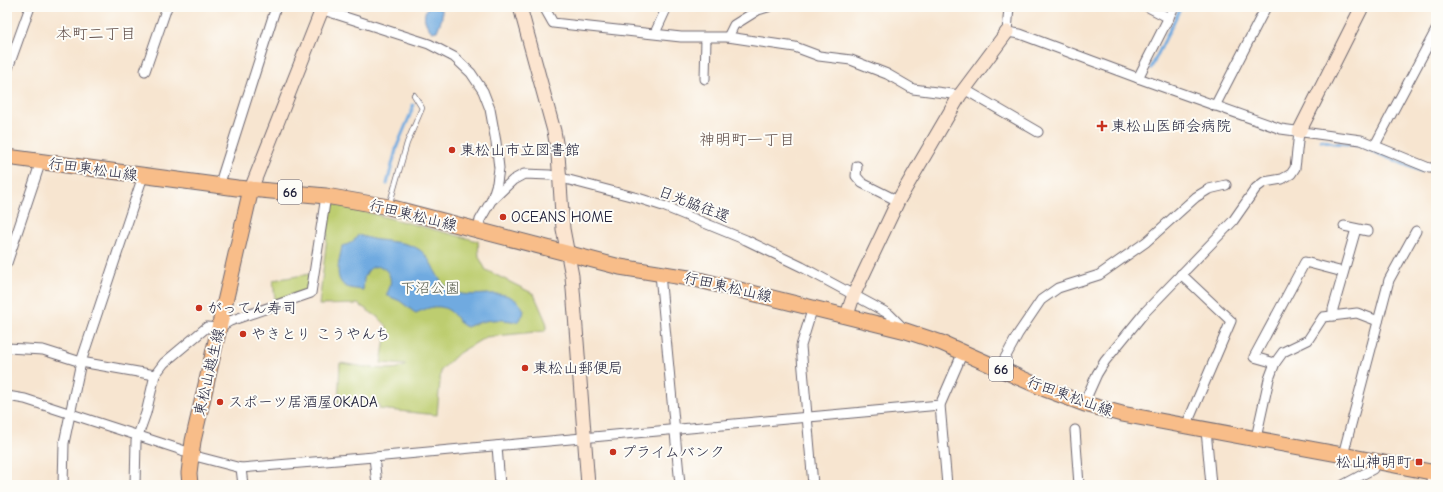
<svg xmlns="http://www.w3.org/2000/svg" width="1443" height="492" viewBox="0 0 1443 492" font-family="'Comic Neue','Klee One',sans-serif">
<style>
.green{fill:#bdcd70;stroke:#707856}
.water{fill:#6faae0;stroke:#48668e}
.lines{fill:none;stroke-linecap:round;stroke-linejoin:round}
.stream{stroke:#6faae0;stroke-width:3}
.lane-casing{stroke:#6d666f;stroke-width:6}
.street-casing{stroke:#6d666f;stroke-width:11}
.secondary-casing{stroke:#6d666f;stroke-width:15}
.primary-casing{stroke:#6d666f;stroke-width:17}
.lane{stroke:#fff;stroke-width:4.5}
.street{stroke:#fff;stroke-width:9}
.secondary{stroke:#fce5d0;stroke-width:13}
.primary{stroke:#f8bd89;stroke-width:15}
.poi-dot{fill:#c8321e;stroke:#fdfcf7;stroke-width:1.5}
.labels{text-anchor:middle;dominant-baseline:central;stroke-width:4;stroke-linejoin:round;paint-order:stroke}
.shield{fill:#fdfcf7;stroke:#646373;stroke-width:1}
.shield-label{font-size:14px;font-weight:bold;fill:#22223b}
.poi-label{font-size:15px;fill:#22223b;stroke:#fdfcf7;text-anchor:start}
.street-label{font-size:15px;fill:#22223b;stroke:#fdfcf7}
.park-label{font-size:15px;fill:#585e4e;stroke:#fdfcf7}
.neighbourhood-label{font-size:16px;fill:#63514c;stroke:#fdfcf7}
</style>
<rect width="100%" height="100%" fill="#fdfcf7"/>
<filter id="ink" filterUnits="userSpaceOnUse"><feTurbulence type="fractalNoise" baseFrequency=".025" numOctaves="2"/><feDisplacementMap in="SourceGraphic" scale="8" xChannelSelector="R" yChannelSelector="G"/><feConvolveMatrix kernelMatrix="1 2 1 2 8 2 1 2 1" color-interpolation-filters="sRGB"/></filter>
<filter id="wash" filterUnits="userSpaceOnUse"><feTurbulence type="fractalNoise" baseFrequency=".012" numOctaves="4" result="noise"/><feDisplacementMap in="SourceGraphic" scale="16" xChannelSelector="R" yChannelSelector="G"/><feGaussianBlur stdDeviation="0.9" result="paint"/><feColorMatrix in="noise" values="0 0 0 0 0 0 0 0 0 0 0 0 0 0 0 0 0 1.4 0 .05"/><feComposite in="paint" operator="in"/></filter>
<g filter="url(#wash)">
<rect width="100%" height="100%" fill="#f7e5d0"/>
<!-- green -->
<g class="green">
<path d="M331 203 478 241 479 257 486 270 534 294 547 324 545 331 486 337 459 353 441 370 437 415 379 409 380 405 369 404 357 406H338L340 363C357 365 392 374 406 365L381 363 387 326 379 318 358 304 319 305Z"/>
<path d="M310 274 306 290 275 300 273 280Z"/>
</g>
<!-- water -->
<g class="water">
<path d="M431 7 441 9C444 17 440 23 437 31L432 32C425 24 422 17 427 8Z"/>
<path d="M358 235C363 236 367 238 372 239 387 242 407 241 420 250 435 261 436 285 454 292 479 301 508 282 524 310L523 315 517 322C497 318 486 319 467 327 461 325 458 320 454 315 443 302 429 307 416 313L414 312 400 301 386 295C401 271 374 257 366 274 363 279 364 284 363 290 358 289 351 289 347 287 332 280 340 259 342 246 350 244 354 242 358 235Z"/>
</g>
<g class="lines">
<!-- stream -->
<g class="stream">
<path d="M448 8V7"/>
<path d="M1151 68 1181 7"/>
<path d="M1321 140 1333 143 1361 145 1374 152 1421 171"/>
<path d="M387 184 397 146 413 108V105"/>
</g>
</g>
</g>
<g filter="url(#ink)">
<g class="lines">
<!-- lane casing -->
<g class="lane-casing">
<path id="lane" d="M389 206 407 143 422 108 414 95"/>
</g>
<!-- street casing -->
<g class="street-casing">
<g id="street">
<path d="M314 7 429 44 454 57 471 73 483 91 490 109 496 142 499 168 497 183 492 199"/>
<path d="M544 7 553 23 681 37H728L795 47 819 56 851 60 887 74 913 89 960 95"/>
<path d="M1009 7 1007 32 1020 34 1138 78 1281 129 1361 140 1429 168H1432L1436 166"/>
<path d="M1148 7 1169 18"/>
<path d="M655 33 667 7"/>
<path d="M728 37 734 25 758 10 768 7"/>
<path d="M7 71 30 7"/>
<path d="M145 71 167 7"/>
<path d="M1138 78 1174 7"/>
<path d="M705 79 706 38"/>
<path d="M964 89 1038 132"/>
<path d="M1215 106 1266 7"/>
<path d="M1375 145 1436 30"/>
<path d="M857 166 856 176 862 183 898 201"/>
<path d="M219 186 276 7"/>
<path d="M1344 226 1368 231"/>
<path d="M478 231 480 220 491 201 513 180 524 174 550 175 638 198 663 206 746 240 802 267 889 314 905 330"/>
<path d="M7 263 41 161"/>
<path d="M660 274 680 485"/>
<path d="M1181 274 1231 321 1186 426"/>
<path d="M1333 316V309L1356 229"/>
<path d="M7 348 43 350 81 362 155 375 164 363 207 327 218 328 230 321 311 293 326 196"/>
<path d="M1275 363 1254 357 1305 262 1343 272"/>
<path d="M999 369 1018 334 1041 300 1058 288 1099 275 1146 242 1196 197 1209 189 1226 185"/>
<path d="M7 396 25 399 182 450 191 455 241 468 374 457 940 405"/>
<path d="M1084 403 1097 374 1105 361 1145 312 1233 221 1256 188 1264 182 1282 179 1291 174 1295 168 1296 160 1299 132"/>
<path d="M1075 430 1079 485"/>
<path d="M1206 430 1211 485"/>
<path d="M1256 438 1269 379 1275 363 1283 352 1308 340 1323 317 1357 313 1378 321"/>
<path d="M497 446 500 485"/>
<path d="M1343 455 1389 280 1416 231"/>
<path d="M374 457 377 485"/>
<path d="M241 468 243 485"/>
<path d="M63 485 64 443 81 362 143 176"/>
<path d="M135 485 136 441 146 413 155 375"/>
<path d="M813 485 801 346 813 307"/>
<path d="M947 485 940 405 963 352"/>
<path d="M1343 485 1373 469 1375 461"/>
<path d="M1430 485 1433 473"/>
</g>
</g>
<!-- secondary casing -->
<g class="secondary-casing">
<g id="secondary">
<path d="M520 7 554 131 558 154 563 229 572 276 588 485"/>
<path d="M1299 132 1362 7"/>
<path d="M251 189 323 7"/>
<path d="M847 315 854 294 898 201 960 95 1007 32"/>
</g>
</g>
<!-- primary casing -->
<g class="primary-casing">
<g id="primary">
<path d="M7 157 237 188 326 196 389 207 620 267 695 279 906 331 942 343 1045 389 1085 404 1122 414 1343 455 1436 473"/>
<path d="M190 485 189 473 193 441 251 189"/>
</g>
</g>
<!-- lane -->
<use href="#lane" class="lane"/>
<!-- street -->
<use href="#street" class="street"/>
<!-- secondary -->
<use href="#secondary" class="secondary"/>
<!-- primary -->
<use href="#primary" class="primary"/>
</g>
</g>
<!-- markers -->
<g class="poi-dot">
<path d="M1100 120h4v4h4v4h-4v4h-4v-4h-4v-4h4z"/>
<circle cx="452" cy="150" r="4"/>
<circle cx="503" cy="217" r="4"/>
<circle cx="199" cy="308" r="4"/>
<circle cx="243" cy="334" r="4"/>
<circle cx="525" cy="368" r="4"/>
<circle cx="220" cy="402" r="4"/>
<circle cx="613" cy="452" r="4"/>
<rect x="1415" y="458" width="8" height="8" rx="2"/>
</g>
<g class="labels">
<!-- shield labels -->
<g class="shield">
<rect x="278" y="180" width="24" height="24" rx="3"/>
<rect x="989" y="357" width="24" height="24" rx="3"/>
</g>
<g class="shield-label">
<text x="290" y="192">66</text>
<text x="1001" y="369">66</text>
</g>
<!-- poi labels -->
<g class="poi-label">
<text x="1111" y="126">東松山医師会病院</text>
<text x="460" y="150">東松山市立図書館</text>
<text x="511" y="217">OCEANS HOME</text>
<text x="207" y="308">がってん寿司</text>
<text x="251" y="334">やきとり こうやんち</text>
<text x="533" y="368">東松山郵便局</text>
<text x="228" y="402">スポーツ居酒屋OKADA</text>
<text x="621" y="452">プライムバンク</text>
<text x="1411" y="462" text-anchor="end">松山神明町</text>
</g>
<!-- street labels -->
<g class="street-label">
<text transform="translate(93 169) rotate(8)">行田東松山線</text>
<text transform="translate(694 204) rotate(21)">日光脇往還</text>
<text transform="translate(413 215) rotate(14)">行田東松山線</text>
<text transform="translate(728 287) rotate(13)">行田東松山線</text>
<text transform="translate(209 372) rotate(-77)">東松山越生線</text>
<text transform="translate(1070 396) rotate(20)">行田東松山線</text>
</g>
<!-- park labels -->
<g class="park-label">
<text x="430" y="288">下沼公園</text>
</g>
<!-- neighbourhood labels -->
<g class="neighbourhood-label">
<text x="96" y="34">本町二丁目</text>
<text x="747" y="140">神明町一丁目</text>
</g>
</g>
<!-- margin -->
<rect width="1443" height="492" fill="none" stroke="#fdfcf7" stroke-width="24"/>
</svg>
